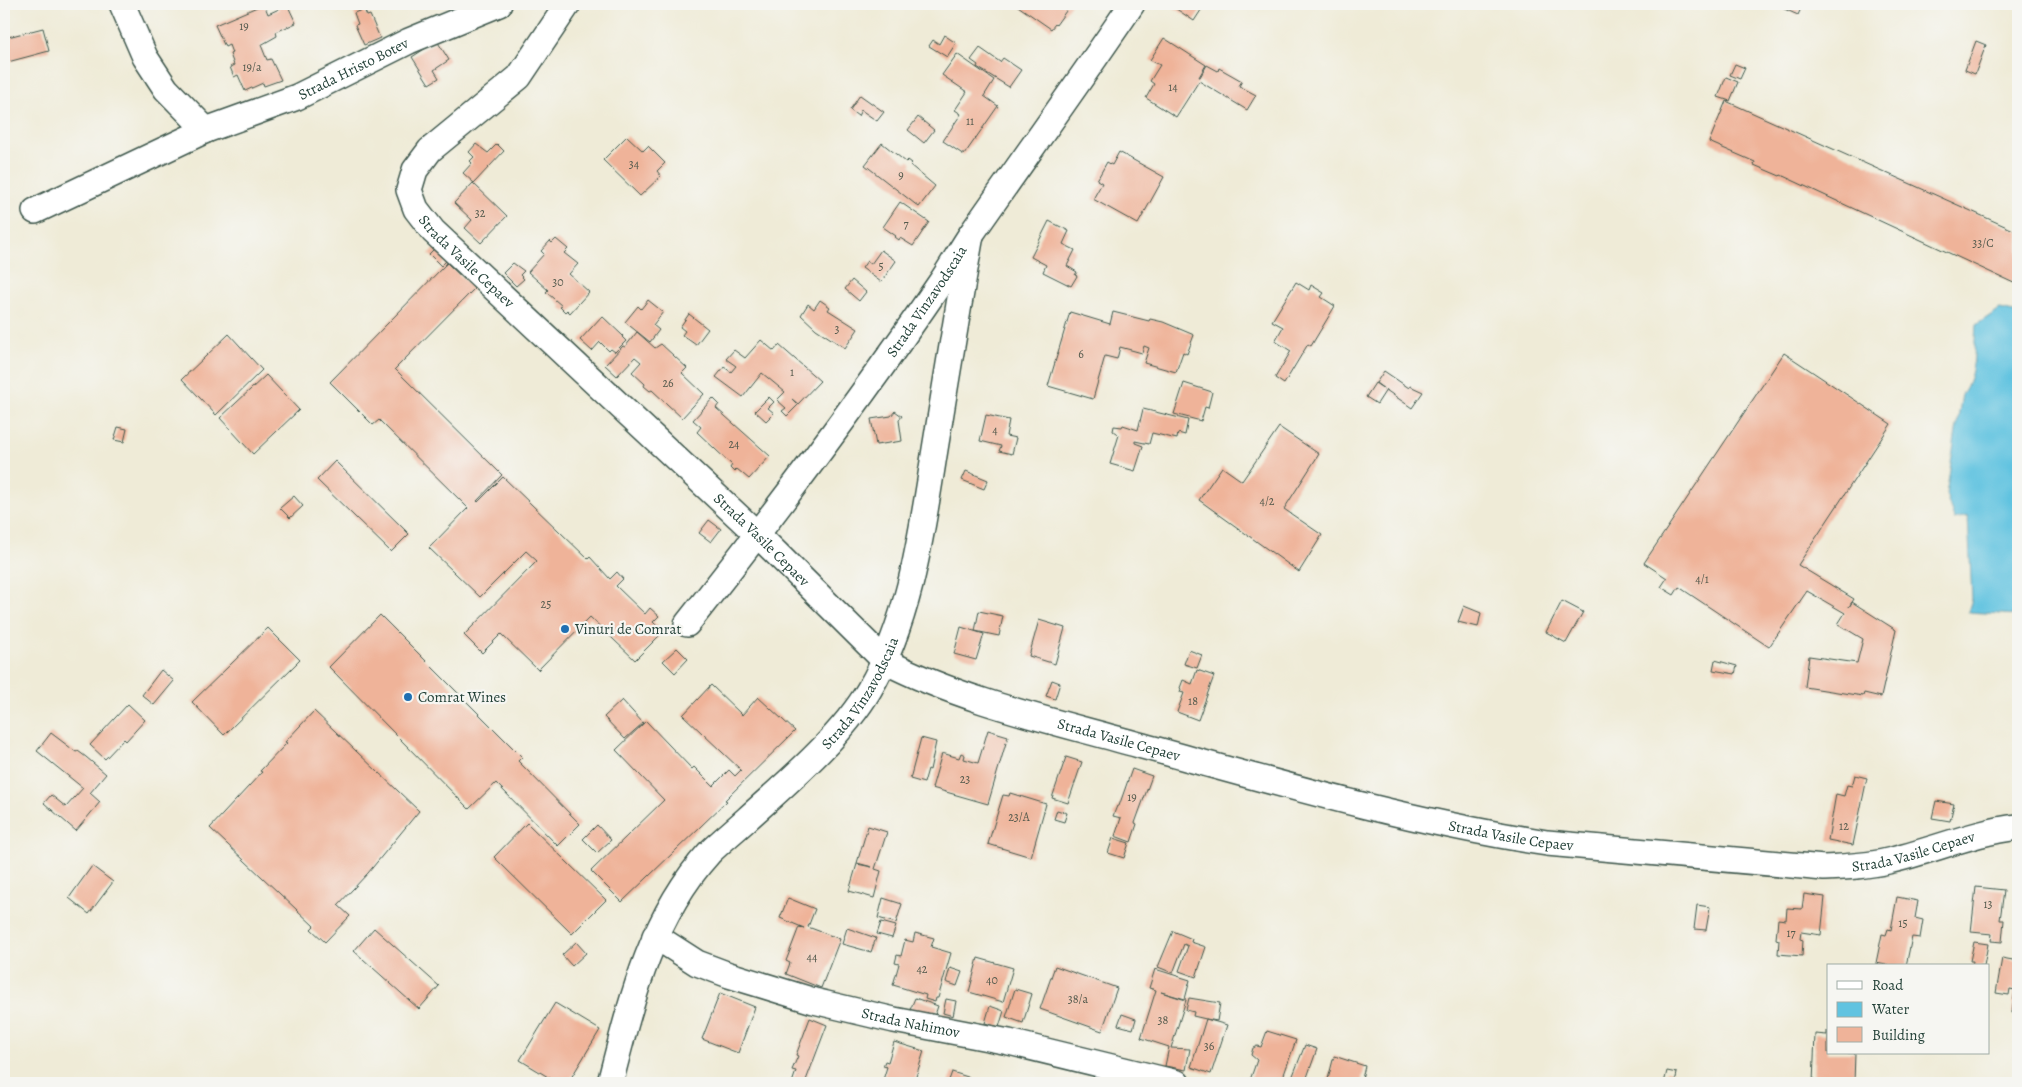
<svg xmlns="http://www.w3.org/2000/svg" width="2022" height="1087" viewBox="0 0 2022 1087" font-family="Alegreya,serif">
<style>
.water{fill:#61c3e0;stroke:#40808a}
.building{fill:#efb399}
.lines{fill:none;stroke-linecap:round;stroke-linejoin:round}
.minor-casing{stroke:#3e574c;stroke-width:28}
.minor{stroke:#fff;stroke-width:25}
.poi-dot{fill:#1f6fb2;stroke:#f6f6f2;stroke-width:2}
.labels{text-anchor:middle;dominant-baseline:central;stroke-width:4.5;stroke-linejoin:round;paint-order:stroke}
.number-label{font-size:12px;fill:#535a4d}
.street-label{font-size:15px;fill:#1f3d34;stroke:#f6f6f2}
.poi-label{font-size:15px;fill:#1f3d34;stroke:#f6f6f2;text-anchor:start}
</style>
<rect width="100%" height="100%" fill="#f6f6f2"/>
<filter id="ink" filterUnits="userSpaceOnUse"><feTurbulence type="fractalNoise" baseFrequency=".02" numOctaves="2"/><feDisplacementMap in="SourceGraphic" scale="10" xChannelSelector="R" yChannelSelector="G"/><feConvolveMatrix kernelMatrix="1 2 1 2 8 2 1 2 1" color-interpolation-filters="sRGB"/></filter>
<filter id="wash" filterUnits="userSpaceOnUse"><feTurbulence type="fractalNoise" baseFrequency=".0096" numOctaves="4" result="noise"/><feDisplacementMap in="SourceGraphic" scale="20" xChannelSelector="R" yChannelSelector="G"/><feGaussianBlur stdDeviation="1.12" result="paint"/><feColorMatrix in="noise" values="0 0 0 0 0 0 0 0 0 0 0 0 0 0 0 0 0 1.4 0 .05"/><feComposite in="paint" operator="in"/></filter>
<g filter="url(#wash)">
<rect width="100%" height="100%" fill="#efebd7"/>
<!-- water -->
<path class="water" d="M2000 309 2018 313V615L1968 612 1972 599 1968 516 1954 519 1946 494 1962 394C1976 375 1974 348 1976 325Z"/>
<g id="blocks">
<!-- building -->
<g class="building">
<path d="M264 4 268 14 279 9 276 4H287L296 23 276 32 277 36 261 45 267 60 271 59 281 80 264 86 263 83 245 91 238 75 234 77 230 67 234 65 230 54 232 53 229 45 225 47 215 25Z"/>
<path d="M1015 4H1071L1056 25 1055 24 1051 29Z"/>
<path d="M1173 4H1205L1194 21 1172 6Z"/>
<path d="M1773 4H1803L1798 15Z"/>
<path d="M364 9 367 16 370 15 380 38 364 45 355 25 358 24 354 13Z"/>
<path d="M4 23 8 37 43 28 49 51 4 63Z"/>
<path d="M944 35 956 43 947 57 929 46 933 40 939 44Z"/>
<path d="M1164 38 1206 65 1199 77H1200L1207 65 1218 71 1219 68 1242 81 1239 86 1256 95 1247 110 1199 81 1176 117 1146 98 1154 84 1150 81 1160 65 1150 60Z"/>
<path d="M437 41 449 60 434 70 439 78 429 84 412 57Z"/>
<path d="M1976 41 1986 45 1975 74 1965 70Z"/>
<path d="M980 48 1000 62 1003 58 1021 70 1009 87 977 67 978 65 971 60Z"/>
<path d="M957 54 994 80 984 96 998 106 964 155 943 141 961 114 955 110 967 92 942 75Z"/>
<path d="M1735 64 1745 68 1740 79 1730 75Z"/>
<path d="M1726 77 1738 82 1730 101 1718 97Z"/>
<path d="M860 95 884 112 877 121 861 110 858 116 850 110Z"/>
<path d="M1726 101 2018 232V285L1781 175 1780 176 1754 165 1755 162 1709 142Z"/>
<path d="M918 117 934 130 924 143 908 130Z"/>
<path d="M627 136 643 151 648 146 665 163 657 171 661 176 640 196 603 160Z"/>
<path d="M882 143 906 162 908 160 912 163 910 165 935 186 919 207 865 165Z"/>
<path d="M476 144 488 153 497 144 504 151 474 183 463 173 472 163 470 161 474 157 469 152Z"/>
<path d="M1119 152 1164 177 1138 224 1093 199 1102 183 1097 180 1107 162 1112 165Z"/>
<path d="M473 183 507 216 481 243 465 228 472 220 454 203Z"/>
<path d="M900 202 929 222 913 246 900 238 899 240 895 237 896 236 883 227Z"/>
<path d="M1049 221 1069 231 1063 244 1075 250 1067 266 1077 272 1075 275 1077 276 1071 286 1043 272 1046 265 1031 257Z"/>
<path d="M556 239 568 249 564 253 578 264 569 274 589 292 570 313 567 310 565 312 560 307 562 306 546 292 548 290 528 272 544 254 541 251 550 241 552 243Z"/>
<path d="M438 245 449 258 441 266 429 254Z"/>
<path d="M881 250 896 261 881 282 862 268 867 261 871 264Z"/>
<path d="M447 263 474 289 395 369 502 475 477 501 478 502 503 477 588 559 590 557 610 579 617 572 623 579 616 586 645 614 650 608 659 616 653 622 663 632 635 660 590 617 538 670 501 634 482 653 464 635 537 561 526 551 480 597 429 548 468 508 379 420 373 425 330 382Z"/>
<path d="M513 263 524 271 520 275 524 279 516 286 503 273Z"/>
<path d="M852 280 866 292 859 301 845 289Z"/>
<path d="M1296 282 1309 290 1311 285 1324 293 1321 297 1335 306 1311 346 1308 344 1284 384 1275 378 1291 351 1275 341 1283 327 1272 321Z"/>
<path d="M648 300 663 312 653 325 659 330 650 342 625 322 638 306 641 309Z"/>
<path d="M820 300 830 307 828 310 858 329 845 348 816 329 801 315 808 304 814 309Z"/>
<path d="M1070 312 1110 324 1113 312 1149 321 1150 319 1163 322 1194 335 1187 354 1183 352 1176 372 1144 363 1149 348 1144 346 1142 353 1120 347 1117 359 1105 356 1093 399 1048 386Z"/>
<path d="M689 314 708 329 696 345 682 335 685 331 680 327Z"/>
<path d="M602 316 623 336 622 337 626 341 615 352 611 349 609 351 600 342 592 351 580 340Z"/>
<path d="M637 332 655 348 661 344 687 368 682 373 704 394 682 418 652 390 650 391 644 386 645 384 632 372 641 362 635 357 617 376 605 365 623 346 625 347Z"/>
<path d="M229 334 262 370 216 415 182 379Z"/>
<path d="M761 340 774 351 779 345 820 381 798 404 792 399 798 405 787 416 782 411 786 408 777 400 785 392 762 373 743 397 716 377 724 367 731 372 736 366 726 359 734 350 745 358Z"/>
<path d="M1784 353 1891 424 1798 565 1854 599 1849 607 1852 602 1896 630 1881 697 1864 693 1863 696 1805 687 1809 656 1857 663 1863 639 1838 624 1845 613 1807 591 1769 647 1679 587 1674 595 1661 587 1667 578 1644 563Z"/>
<path d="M1384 371 1409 388 1410 386 1423 392 1412 408 1386 390 1377 404 1366 397 1375 383 1384 389 1376 383Z"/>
<path d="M266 375 299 410 253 454 220 418Z"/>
<path d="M1184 383 1212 392 1208 408 1205 407 1201 421 1174 414Z"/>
<path d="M769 397 774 402 768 408 774 413 766 421 755 411Z"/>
<path d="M713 398 719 404 716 408 770 456 749 479 737 469 734 472 730 468 732 465 697 432 701 427 693 420Z"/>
<path d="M1143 409 1188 420 1185 435 1178 433 1177 439 1152 433 1149 444 1135 441V443L1143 446 1135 471 1110 464 1119 435 1113 431 1114 426 1122 427 1123 425 1138 430Z"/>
<path d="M895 411 902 416 899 420 902 441 876 445 871 419 891 416Z"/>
<path d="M986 415 1009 420 1006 436 1016 438 1012 454 999 451 1001 446 980 441Z"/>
<path d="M118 427 127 429 124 442 114 440Z"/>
<path d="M1279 427 1319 454 1284 509 1322 535 1299 572 1199 500 1222 467 1242 481Z"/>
<path d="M335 461 409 534 391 552 317 480Z"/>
<path d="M966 471 988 480 984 489 962 480Z"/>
<path d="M294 496 303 506 290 518 280 508Z"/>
<path d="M709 520 721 529 711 542 699 533Z"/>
<path d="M1562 601 1583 612 1566 643 1546 632Z"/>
<path d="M1464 606 1481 613 1478 627 1458 622Z"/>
<path d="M979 611 1003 616 999 636 975 631Z"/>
<path d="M380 615 522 757 518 761 580 824 558 846 496 783 469 809 329 667Z"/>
<path d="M1039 620 1065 628 1055 664 1029 656Z"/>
<path d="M961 627 984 634 976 660 954 654Z"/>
<path d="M268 628 300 660 224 735 192 702Z"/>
<path d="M677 648 688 659 675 673 663 661Z"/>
<path d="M1189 650 1202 655 1197 668 1184 664Z"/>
<path d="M1715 660 1737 666 1735 674 1713 670Z"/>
<path d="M161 670 174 681 154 705 142 695Z"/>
<path d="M1197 670 1214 676 1198 720 1177 712 1184 693 1180 692 1181 689 1180 688 1183 680 1192 684Z"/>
<path d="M1052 680 1060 683 1055 699 1046 696Z"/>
<path d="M711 685 742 715 758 697 795 731 725 800 727 801 622 902 591 871 664 800 616 750 646 721 692 769 694 767 713 786 729 770 735 776 741 770 683 715Z"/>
<path d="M622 700 643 723 625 739 604 717Z"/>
<path d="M128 704 145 720 126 741 124 739 105 759 90 745Z"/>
<path d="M314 711 419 811 368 873 338 905 350 916 325 942 311 929 314 926 210 828 262 772 260 771 287 743 285 742Z"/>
<path d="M988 730 1008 736 988 804 932 788 942 753 959 758 961 753 965 755 964 759 978 763Z"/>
<path d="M51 733 76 752 78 751 86 757 106 774 90 793 100 802 76 831 44 803 51 795 66 807 83 788 37 751Z"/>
<path d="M921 738 936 742 930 770 928 769 924 783 910 779Z"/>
<path d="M1066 757 1082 762 1068 803 1052 798Z"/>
<path d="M1132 769 1152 776 1135 823 1137 824 1131 842 1115 836 1121 818 1113 816 1117 806H1119Z"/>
<path d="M1855 775 1867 778 1853 845 1828 840 1836 794 1844 796 1847 785 1852 786Z"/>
<path d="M1010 793 1046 804 1031 857 988 844 1003 795 1009 796Z"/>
<path d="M1936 801 1954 804 1950 821 1932 818Z"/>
<path d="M1057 810 1067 813 1064 822 1054 819Z"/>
<path d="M527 823 606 900 572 934 494 857Z"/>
<path d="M597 825 611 840 597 853 583 839Z"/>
<path d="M868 826 887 832 875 869 881 871 874 898 849 891 857 864 872 867 857 863Z"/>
<path d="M1113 838 1129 843 1124 858 1108 853Z"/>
<path d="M92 866 113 882 89 914 69 898Z"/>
<path d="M1976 887 2004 890 2000 920H2004L2002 942 1991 941 1992 934 1971 932Z"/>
<path d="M1804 894 1825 897 1821 935 1801 932 1800 939 1803 940 1802 956 1778 954 1779 940 1776 939 1778 919 1786 920 1787 908 1802 909Z"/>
<path d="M1897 897 1918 901 1915 918 1923 920 1920 938 1912 937 1906 966H1891L1876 963 1882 934 1886 935 1888 929 1891 930Z"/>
<path d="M788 898 815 909 808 927 840 939 821 988 786 974 790 963 786 961 799 927 804 928 780 918Z"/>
<path d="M883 898 902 904 896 923 878 918Z"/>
<path d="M1697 905 1710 907 1706 930 1694 929Z"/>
<path d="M881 922 896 926 892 938 877 934Z"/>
<path d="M374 928 439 986 419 1009 354 951Z"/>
<path d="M847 928 876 938 871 952 842 944Z"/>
<path d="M1173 931 1192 939 1191 942 1206 947 1196 977 1179 971 1188 946 1184 944 1173 973 1158 967Z"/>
<path d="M915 933 934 938 931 947 951 953 938 998H936L935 1002 925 999 926 995 893 985 899 964 895 963 897 955 901 956 905 940 913 942Z"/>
<path d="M576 942 586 953 572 966 562 955Z"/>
<path d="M1974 942 1988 944 1984 966H1972L1973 961H1970Z"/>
<path d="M978 958 1013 968 1003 1002 969 992Z"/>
<path d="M2002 958 2018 961V1014L2012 1013 2015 990 2010 989 2009 995 1996 993Z"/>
<path d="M1055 966 1117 988 1102 1031 1040 1009Z"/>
<path d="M950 968 962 972 957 986 946 982Z"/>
<path d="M1155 969 1190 980 1185 999 1161 992 1186 1000 1171 1048 1190 1049 1186 1070 1165 1066 1169 1047 1141 1038 1156 990 1149 988Z"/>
<path d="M1015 989 1032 994 1023 1023 1006 1017Z"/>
<path d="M720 993 755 1007 738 1053 702 1039Z"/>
<path d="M915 998 938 1006 934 1018 910 1010Z"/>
<path d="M1189 998 1220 1003 1217 1021 1206 1019 1227 1025 1211 1074 1191 1067 1206 1019 1193 1016 1194 1012 1186 1010Z"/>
<path d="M946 999 956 1001 953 1016 943 1013Z"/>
<path d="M555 1003 600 1030 568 1083H558L520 1060Z"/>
<path d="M990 1006 1004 1011 999 1027 985 1023Z"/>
<path d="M1122 1014 1136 1019 1133 1029 1118 1025Z"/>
<path d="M810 1018 827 1025 805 1083H792L796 1071 792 1070 798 1056 796 1055Z"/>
<path d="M1267 1031 1296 1040 1281 1083H1249L1257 1060 1251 1055 1253 1048 1257 1046 1261 1047Z"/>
<path d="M1827 1031H1828V1053H1855L1854 1083H1813L1815 1034 1827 1035Z"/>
<path d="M894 1042 924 1051 914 1083H882L887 1067 883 1066 885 1061 888 1062Z"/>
<path d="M1305 1045 1317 1049 1305 1083H1290Z"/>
<path d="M1334 1056 1365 1066 1361 1083H1327Z"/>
<path d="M1667 1071 1677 1073 1675 1083H1664Z"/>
<path d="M952 1072 974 1079 973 1083H948Z"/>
</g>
</g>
</g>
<g filter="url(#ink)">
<use href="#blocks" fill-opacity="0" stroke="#3e574c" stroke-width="1"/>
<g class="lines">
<!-- minor casing -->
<g class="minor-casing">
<g id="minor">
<path d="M122 4 145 57 166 89 206 130"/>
<path id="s1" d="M568 4 519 77 430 150 415 170 409 190 416 209 433 231 758 535 885 661C964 702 1054 721 1139 745 1274 782 1409 822 1547 843L1824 868C1846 867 1867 866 1888 861 1932 851 1974 832 2018 827"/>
<path id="s2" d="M35 211 206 130 297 97 409 41 499 4"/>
<path id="s3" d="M687 624C775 513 861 399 941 282 952 266 961 249 972 233 1025 157 1080 81 1132 4"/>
<path id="s4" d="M655 936 697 963 729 975 814 1001 894 1020 1009 1042 1177 1083"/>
<path id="s5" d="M610 1083C631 1002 651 917 709 853 721 841 735 830 748 818 788 782 842 736 869 690 913 616 923 521 937 437 948 370 959 302 971 235"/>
</g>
</g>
<!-- minor -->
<use href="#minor" class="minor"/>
</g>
</g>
<!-- markers -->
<g class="poi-dot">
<circle cx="565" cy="629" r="5"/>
<circle cx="408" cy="697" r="5"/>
</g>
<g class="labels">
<!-- number labels -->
<g class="number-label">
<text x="244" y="26">19</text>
<text x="252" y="67">19/a</text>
<text x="1173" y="87">14</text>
<text x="970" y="121">11</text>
<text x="634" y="164">34</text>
<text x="901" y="175">9</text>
<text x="480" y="213">32</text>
<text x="906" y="224">7</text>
<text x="1983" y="243">33/C</text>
<text x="881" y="266">5</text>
<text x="558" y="282">30</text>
<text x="837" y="329">3</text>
<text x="1081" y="354">6</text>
<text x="792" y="372">1</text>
<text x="668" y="383">26</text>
<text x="995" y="430">4</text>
<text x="734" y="444">24</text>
<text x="1267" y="501">4/2</text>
<text x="1702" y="579">4/1</text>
<text x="546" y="604">25</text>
<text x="1193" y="701">18</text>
<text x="965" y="779">23</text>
<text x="1132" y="797">19</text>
<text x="1019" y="817">23/A</text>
<text x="1844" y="826">12</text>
<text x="1988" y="904">13</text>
<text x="1903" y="923">15</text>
<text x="1791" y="933">17</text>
<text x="812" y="957">44</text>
<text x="922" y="969">42</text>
<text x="992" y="980">40</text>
<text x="1078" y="999">38/a</text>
<text x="1163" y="1020">38</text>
<text x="1209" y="1046">36</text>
</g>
<!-- street labels -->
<g class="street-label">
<text stroke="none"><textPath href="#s2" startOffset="349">Strada Hristo Botev</textPath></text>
<text stroke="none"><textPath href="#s1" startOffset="342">Strada Vasile Cepaev</textPath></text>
<text stroke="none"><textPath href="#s3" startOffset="402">Strada Vinzavodscaia</textPath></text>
<text stroke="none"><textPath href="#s1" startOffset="748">Strada Vasile Cepaev</textPath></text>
<text stroke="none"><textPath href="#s5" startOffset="475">Strada Vinzavodscaia</textPath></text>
<text stroke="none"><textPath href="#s1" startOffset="1168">Strada Vasile Cepaev</textPath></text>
<text stroke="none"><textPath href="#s1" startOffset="1572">Strada Vasile Cepaev</textPath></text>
<text stroke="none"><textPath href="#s1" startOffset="1978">Strada Vasile Cepaev</textPath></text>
<text stroke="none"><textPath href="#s4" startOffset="272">Strada Nahimov</textPath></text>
</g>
<!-- poi labels -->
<g class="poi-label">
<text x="575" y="629">Vinuri de Comrat</text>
<text x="418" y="697">Comrat Wines</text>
</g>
</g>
<!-- margin -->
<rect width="2022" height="1087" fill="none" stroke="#f6f6f2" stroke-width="20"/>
<!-- legend -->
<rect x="1827" y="964" width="162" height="90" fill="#f6f6f2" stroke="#a0aca6"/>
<rect x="1837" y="981" width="25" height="8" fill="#ffffff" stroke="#a0aca6"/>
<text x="1872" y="990" font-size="15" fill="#1f3d34">Road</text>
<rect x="1837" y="1002" width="25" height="15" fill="#61c3e0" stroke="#a0aca6"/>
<text x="1872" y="1014" font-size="15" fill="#1f3d34">Water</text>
<rect x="1837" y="1027" width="25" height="15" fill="#efb399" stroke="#a0aca6"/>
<text x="1872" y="1040" font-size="15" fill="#1f3d34">Building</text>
</svg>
